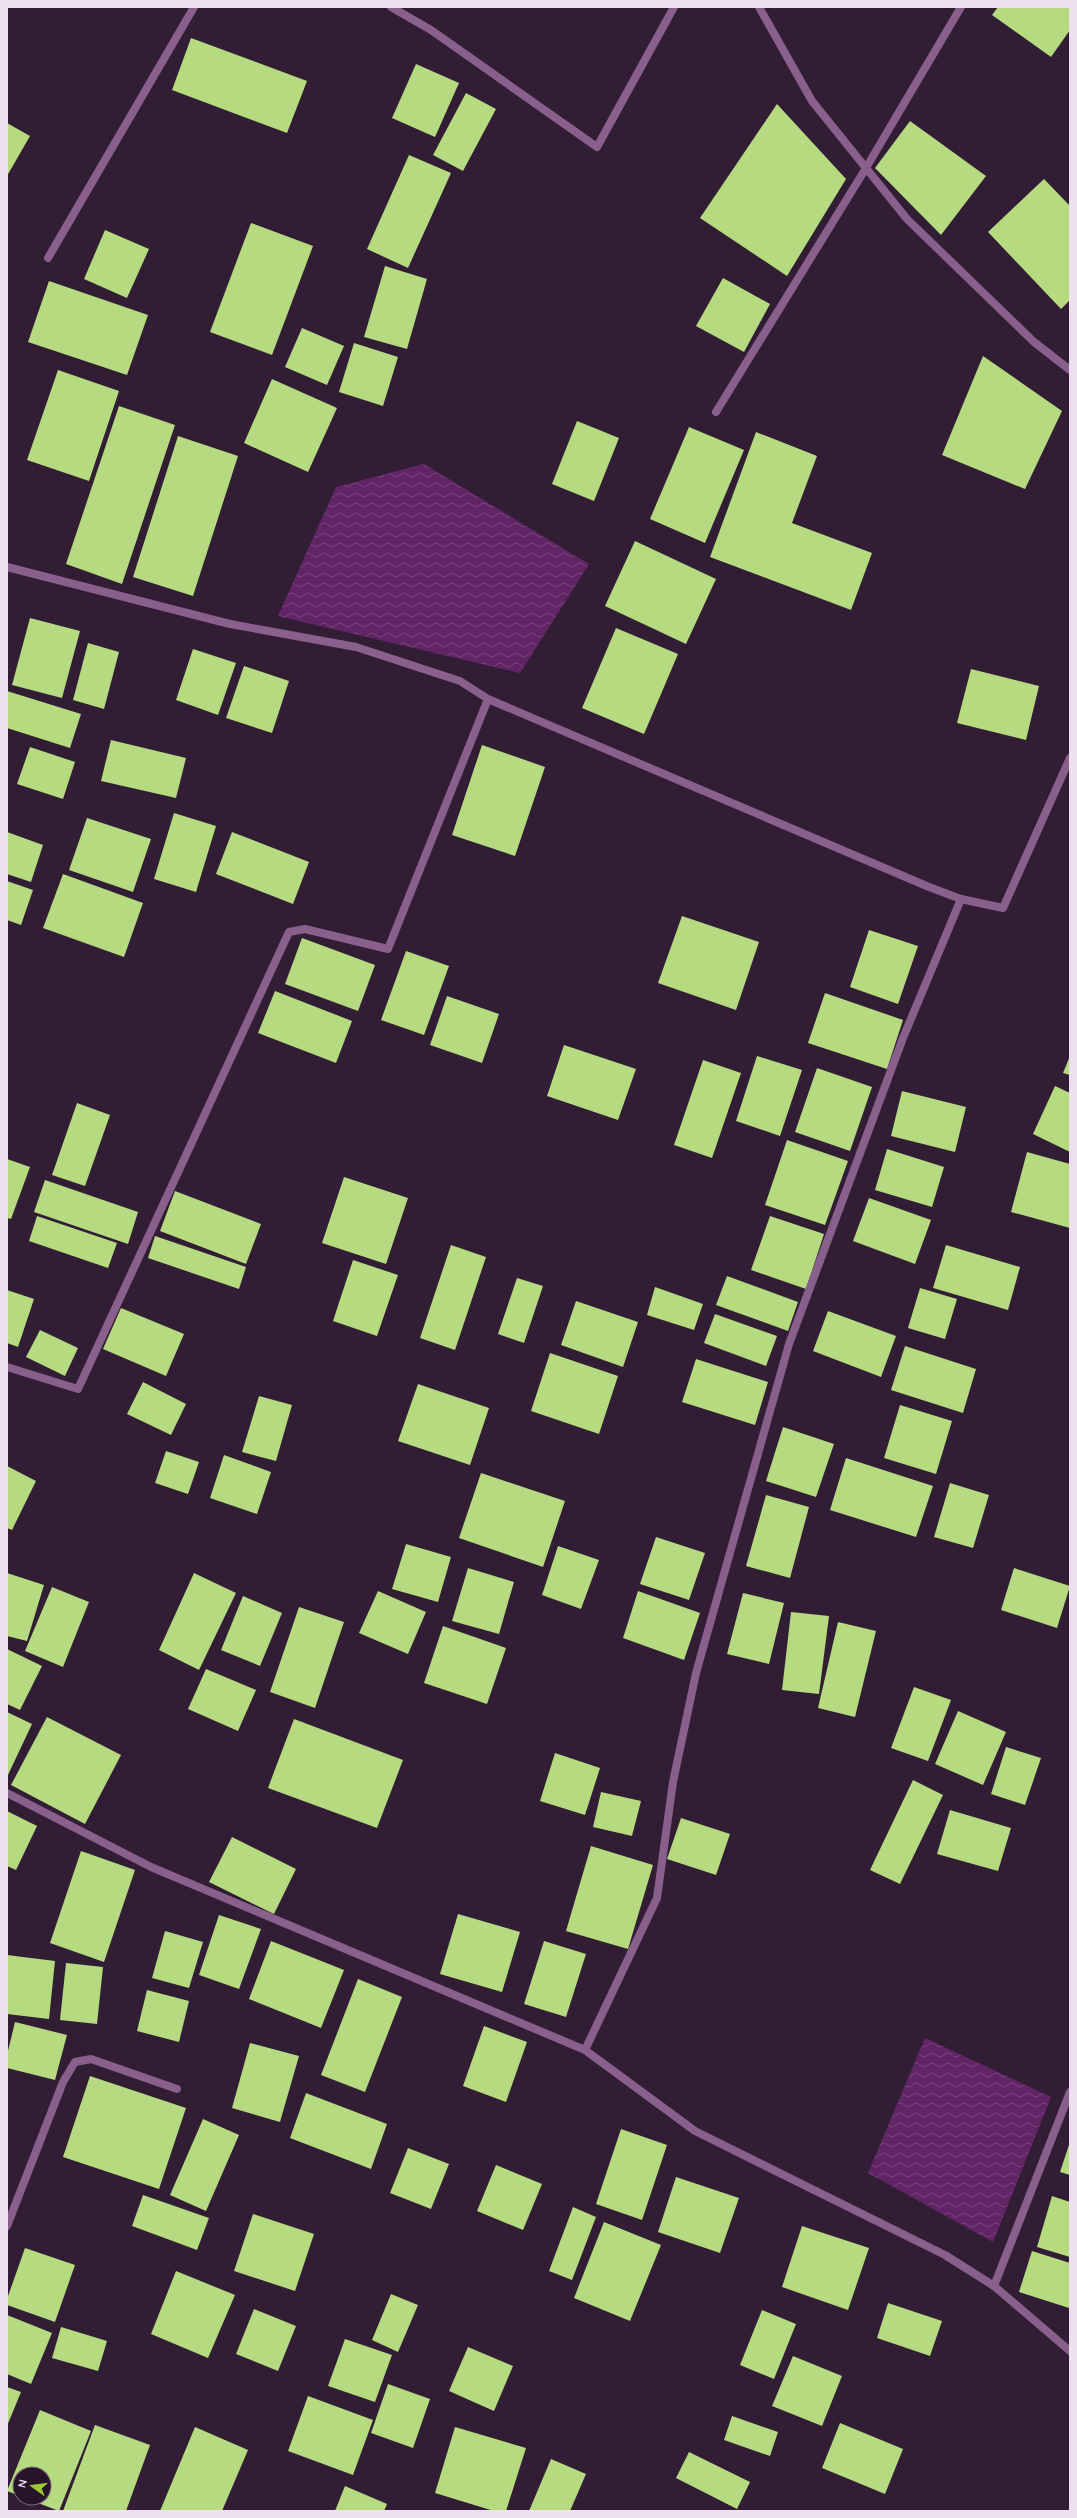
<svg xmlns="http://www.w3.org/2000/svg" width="1077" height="2518" viewBox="0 0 1077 2518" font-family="Quicksand,sans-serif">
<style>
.water{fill:url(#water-waves)}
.building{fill:#b6da7f}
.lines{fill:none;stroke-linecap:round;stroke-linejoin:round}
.minor{stroke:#89608b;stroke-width:8}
</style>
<defs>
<pattern id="water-waves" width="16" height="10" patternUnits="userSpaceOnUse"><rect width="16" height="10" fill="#612566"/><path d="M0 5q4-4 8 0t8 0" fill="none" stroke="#78447c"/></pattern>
</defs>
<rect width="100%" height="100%" fill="#321e34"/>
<!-- water -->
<g class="water">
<path d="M424 464 589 564 520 673 278 616 336 487Z"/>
<path d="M925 2038 1051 2097 993 2242 868 2173Z"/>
</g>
<!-- building -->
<g class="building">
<path d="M998 7H1070V30L1051 57 992 15Z"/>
<path d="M191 38 307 81 287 133 172 90Z"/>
<path d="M416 64 459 83 435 137 392 118Z"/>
<path d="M466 93 496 109 463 171 433 155Z"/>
<path d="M777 104 846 179 787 276 700 218Z"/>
<path d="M910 121 986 176 941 235 875 168Z"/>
<path d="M7 123 30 136 7 176Z"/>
<path d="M409 155 451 173 408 268 367 249Z"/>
<path d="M1044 179 1070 206V300L1061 309 988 232Z"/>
<path d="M251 223 313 246 272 355 210 332Z"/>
<path d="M105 230 149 249 127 298 84 279Z"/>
<path d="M385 266 427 279 407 349 364 337Z"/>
<path d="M723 278 770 304 744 352 696 326Z"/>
<path d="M49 281 148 315 127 375 28 342Z"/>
<path d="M302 328 344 346 327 385 285 367Z"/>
<path d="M354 343 398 357 383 406 339 392Z"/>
<path d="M983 356 1062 411 1025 489 942 455Z"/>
<path d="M58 370 119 391 89 481 27 460Z"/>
<path d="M272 379 337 408 308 472 244 443Z"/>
<path d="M119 406 175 425 122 584 66 564Z"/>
<path d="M577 421 619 438 594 501 552 484Z"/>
<path d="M689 427 744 450 705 543 650 519Z"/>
<path d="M756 432 817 456 792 523 872 553 851 610 710 557Z"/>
<path d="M178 436 238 456 193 596 133 577Z"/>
<path d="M635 541 716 579 686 644 605 606Z"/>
<path d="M30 618 80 631 62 698 12 685Z"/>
<path d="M616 628 678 654 644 734 582 708Z"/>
<path d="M88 643 119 652 104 709 73 700Z"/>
<path d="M193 649 236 663 218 715 176 700Z"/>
<path d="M244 666 289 681 272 733 226 718Z"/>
<path d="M971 669 1039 686 1026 740 957 723Z"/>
<path d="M7 691 81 714 70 748 7 728Z"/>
<path d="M111 740 186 758 176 798 101 781Z"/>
<path d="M482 745 545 767 515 856 452 835Z"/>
<path d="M30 747 75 762 63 799 17 784Z"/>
<path d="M174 813 216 826 196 892 154 879Z"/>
<path d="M87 818 151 839 133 892 69 870Z"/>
<path d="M7 832 43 845 31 882 7 874Z"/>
<path d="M232 832 309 862 293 904 216 874Z"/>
<path d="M63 874 143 903 124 957 43 928Z"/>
<path d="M7 881 33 890 21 925 7 920Z"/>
<path d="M682 916 759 942 736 1010 658 983Z"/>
<path d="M869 930 918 946 898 1004 850 987Z"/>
<path d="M302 938 375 965 358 1011 285 984Z"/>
<path d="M406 951 449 966 424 1035 381 1020Z"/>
<path d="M275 991 352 1021 336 1063 258 1033Z"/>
<path d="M825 993 903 1020 887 1069 808 1043Z"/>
<path d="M447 996 499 1014 482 1063 430 1045Z"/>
<path d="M564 1045 636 1069 618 1120 547 1096Z"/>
<path d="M757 1056 802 1070 780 1136 736 1121Z"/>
<path d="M1070 1056V1075L1063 1073Z"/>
<path d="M703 1060 741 1073 712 1158 674 1145Z"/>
<path d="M817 1068 872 1087 850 1151 795 1132Z"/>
<path d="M1055 1086 1070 1093V1152L1033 1134Z"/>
<path d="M902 1091 966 1107 955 1152 891 1136Z"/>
<path d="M77 1103 110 1115 85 1186 52 1175Z"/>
<path d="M787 1140 848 1161 825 1225 765 1205Z"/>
<path d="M887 1149 944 1167 932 1207 875 1190Z"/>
<path d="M1027 1152 1070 1164V1228L1011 1212Z"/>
<path d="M7 1159 30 1167 11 1219 7 1218Z"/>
<path d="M344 1177 408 1198 386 1264 322 1243Z"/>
<path d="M45 1180 138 1212 128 1244 34 1212Z"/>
<path d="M175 1191 261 1224 246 1264 160 1231Z"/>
<path d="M869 1198 931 1220 915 1264 853 1241Z"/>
<path d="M37 1216 117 1243 108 1268 29 1241Z"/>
<path d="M770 1216 824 1234 806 1289 751 1270Z"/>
<path d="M155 1236 246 1267 239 1289 148 1258Z"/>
<path d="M451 1245 486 1257 455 1350 420 1338Z"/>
<path d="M946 1245 1020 1267 1008 1310 933 1288Z"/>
<path d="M353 1260 398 1275 377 1336 333 1321Z"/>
<path d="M727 1276 798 1302 788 1331 716 1305Z"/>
<path d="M517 1278 543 1286 524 1343 498 1334Z"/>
<path d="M655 1287 703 1304 694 1330 647 1315Z"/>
<path d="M920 1288 957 1299 945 1339 908 1328Z"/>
<path d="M7 1290 34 1299 18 1347 7 1343Z"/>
<path d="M576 1301 638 1322 623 1367 561 1345Z"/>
<path d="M121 1308 184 1334 166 1376 103 1349Z"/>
<path d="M828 1311 896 1336 881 1377 813 1351Z"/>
<path d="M715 1314 777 1336 766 1366 704 1343Z"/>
<path d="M40 1330 78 1348 65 1376 26 1357Z"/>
<path d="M905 1346 976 1369 963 1413 891 1390Z"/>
<path d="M550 1353 618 1376 599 1434 531 1411Z"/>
<path d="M696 1359 768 1382 755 1425 682 1402Z"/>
<path d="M143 1382 186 1404 171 1435 127 1414Z"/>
<path d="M418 1384 489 1408 470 1465 398 1441Z"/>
<path d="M259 1396 292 1405 276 1461 242 1452Z"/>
<path d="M900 1405 952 1421 936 1474 884 1458Z"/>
<path d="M783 1427 834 1444 816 1497 766 1481Z"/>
<path d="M166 1451 199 1462 188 1494 155 1483Z"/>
<path d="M224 1455 271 1472 257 1514 210 1498Z"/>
<path d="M846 1458 933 1486 916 1537 830 1510Z"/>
<path d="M7 1466 36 1481 12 1530 7 1528Z"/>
<path d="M481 1473 565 1501 543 1567 459 1538Z"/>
<path d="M950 1483 989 1495 973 1548 934 1537Z"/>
<path d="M766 1495 809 1507 790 1578 746 1566Z"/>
<path d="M656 1537 705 1553 689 1600 640 1584Z"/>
<path d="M406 1544 451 1557 438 1602 392 1589Z"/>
<path d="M558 1546 599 1560 581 1609 542 1595Z"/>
<path d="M468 1568 514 1582 499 1634 452 1621Z"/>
<path d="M1014 1568 1070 1586 1057 1628 1001 1610Z"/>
<path d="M7 1573 44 1585 27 1641 7 1636Z"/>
<path d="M194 1573 236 1593 199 1670 159 1650Z"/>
<path d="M52 1587 89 1602 63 1667 25 1651Z"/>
<path d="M378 1591 426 1612 408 1654 359 1633Z"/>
<path d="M638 1591 700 1613 684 1660 623 1638Z"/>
<path d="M743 1593 784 1603 769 1664 727 1654Z"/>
<path d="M243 1596 282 1613 260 1666 221 1650Z"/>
<path d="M299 1607 344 1622 315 1708 270 1692Z"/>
<path d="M791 1612 829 1616 819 1694 782 1690Z"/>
<path d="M838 1622 876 1631 855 1717 818 1708Z"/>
<path d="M443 1626 506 1648 487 1704 424 1683Z"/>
<path d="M7 1649 42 1666 20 1710 7 1704Z"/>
<path d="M206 1669 256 1690 238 1731 188 1709Z"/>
<path d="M914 1687 951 1700 928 1761 891 1748Z"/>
<path d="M958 1711 1006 1732 983 1785 935 1764Z"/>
<path d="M7 1712 32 1724 7 1777Z"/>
<path d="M47 1717 121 1755 85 1824 11 1785Z"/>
<path d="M294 1719 403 1760 377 1828 268 1788Z"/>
<path d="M1006 1747 1041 1758 1025 1805 991 1794Z"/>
<path d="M555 1753 600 1768 585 1815 540 1801Z"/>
<path d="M913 1780 943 1795 900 1884 870 1870Z"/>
<path d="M601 1792 641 1801 632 1836 593 1827Z"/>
<path d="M950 1810 1011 1828 998 1871 937 1854Z"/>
<path d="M7 1811 37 1826 16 1870 7 1866Z"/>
<path d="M681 1818 730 1834 716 1875 667 1859Z"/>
<path d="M232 1837 296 1869 274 1914 209 1882Z"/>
<path d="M591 1846 653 1865 628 1949 566 1931Z"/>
<path d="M81 1851 135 1870 104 1962 50 1943Z"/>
<path d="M458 1914 520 1932 502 1992 440 1974Z"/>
<path d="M219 1915 261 1929 239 1989 199 1975Z"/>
<path d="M165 1931 203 1942 189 1988 152 1978Z"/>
<path d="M271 1941 344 1970 321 2028 249 1999Z"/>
<path d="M544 1941 586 1954 566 2017 524 2004Z"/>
<path d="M7 1955 55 1961 49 2019 7 2014Z"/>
<path d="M66 1963 103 1967 97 2024 60 2020Z"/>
<path d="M358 1979 402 1997 365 2092 321 2075Z"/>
<path d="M147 1990 189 2001 179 2042 137 2031Z"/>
<path d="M15 2022 67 2035 55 2080 7 2068V2055Z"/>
<path d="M484 2026 527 2042 506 2102 463 2086Z"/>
<path d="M250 2043 299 2056 280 2122 232 2108Z"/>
<path d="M90 2076 186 2108 159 2189 63 2157Z"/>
<path d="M306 2093 387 2124 371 2169 290 2138Z"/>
<path d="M203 2119 239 2135 206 2211 170 2195Z"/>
<path d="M621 2129 667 2145 642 2220 596 2204Z"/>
<path d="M1070 2142V2175L1060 2172Z"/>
<path d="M408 2148 449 2164 431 2209 390 2193Z"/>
<path d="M496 2165 542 2184 523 2230 477 2211Z"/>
<path d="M676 2177 739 2198 720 2253 658 2232Z"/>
<path d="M143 2195 209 2218 197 2250 132 2226Z"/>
<path d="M1052 2196 1070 2202V2257L1037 2247Z"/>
<path d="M573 2207 596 2217 572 2280 549 2271Z"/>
<path d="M253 2214 314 2234 295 2291 234 2271Z"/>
<path d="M604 2222 661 2245 630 2321 574 2298Z"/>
<path d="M802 2226 869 2248 848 2310 782 2287Z"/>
<path d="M25 2248 75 2265 55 2322 7 2305V2299Z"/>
<path d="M1032 2251 1070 2263 1069 2308 1019 2292Z"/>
<path d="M176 2271 235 2295 208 2358 151 2334Z"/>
<path d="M391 2294 418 2305 398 2352 372 2340Z"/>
<path d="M888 2303 942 2321 930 2356 877 2338Z"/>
<path d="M254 2309 296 2326 278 2371 236 2354Z"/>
<path d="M762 2310 796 2324 774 2379 740 2365Z"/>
<path d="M7 2315 52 2333 31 2384 7 2374Z"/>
<path d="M61 2327 107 2341 98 2371 52 2358Z"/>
<path d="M345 2339 392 2355 375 2402 328 2386Z"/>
<path d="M468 2347 513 2366 494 2411 449 2391Z"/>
<path d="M793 2356 842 2376 822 2426 772 2406Z"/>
<path d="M388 2384 430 2399 413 2448 371 2433Z"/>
<path d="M7 2387 21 2392 7 2426Z"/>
<path d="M308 2396 373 2420 353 2475 288 2451Z"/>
<path d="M40 2410 91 2431 59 2511 25 2498H44V2474H20V2496L7 2491Z"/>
<path d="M732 2416 778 2432 770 2456 724 2440Z"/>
<path d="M840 2423 903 2449 885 2494 822 2468Z"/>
<path d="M95 2425 150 2445 126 2511H63Z"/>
<path d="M195 2427 248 2450 222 2511H160Z"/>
<path d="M455 2427 526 2448 506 2511H494L435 2493Z"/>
<path d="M689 2452 750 2482 737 2509 676 2478Z"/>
<path d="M551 2459 586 2474 570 2511H529Z"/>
<path d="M345 2486 387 2504 384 2511H335Z"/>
</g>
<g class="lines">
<!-- minor -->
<g class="minor">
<path d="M391 7 431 30 597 147 674 7"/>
<path d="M759 7 812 101 907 219 1034 342 1070 370"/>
<path d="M48 258 194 7"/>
<path d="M716 412 866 168 961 7"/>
<path d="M7 567 230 624 356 647 460 681 488 699 929 887 961 899 1003 908 1070 758"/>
<path d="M7 1367 78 1389 289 932 305 929 388 949 488 699"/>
<path d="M7 1793 151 1867 585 2050 695 2131 945 2255 994 2286 1070 2351"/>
<path d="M585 2050 657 1898 673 1782 696 1673 789 1344 903 1038 961 899"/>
<path d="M7 2226 63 2082 75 2062 91 2059 177 2089"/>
<path d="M994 2286 1070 2092"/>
</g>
</g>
<!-- border -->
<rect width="1077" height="2518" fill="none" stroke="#eee1ef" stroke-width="16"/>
<!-- north arrow -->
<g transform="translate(32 2486) rotate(284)"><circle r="19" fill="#281429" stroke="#776678"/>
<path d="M0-3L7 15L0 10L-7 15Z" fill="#9acb35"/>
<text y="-6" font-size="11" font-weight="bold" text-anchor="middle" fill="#eee1ef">N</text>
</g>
</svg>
